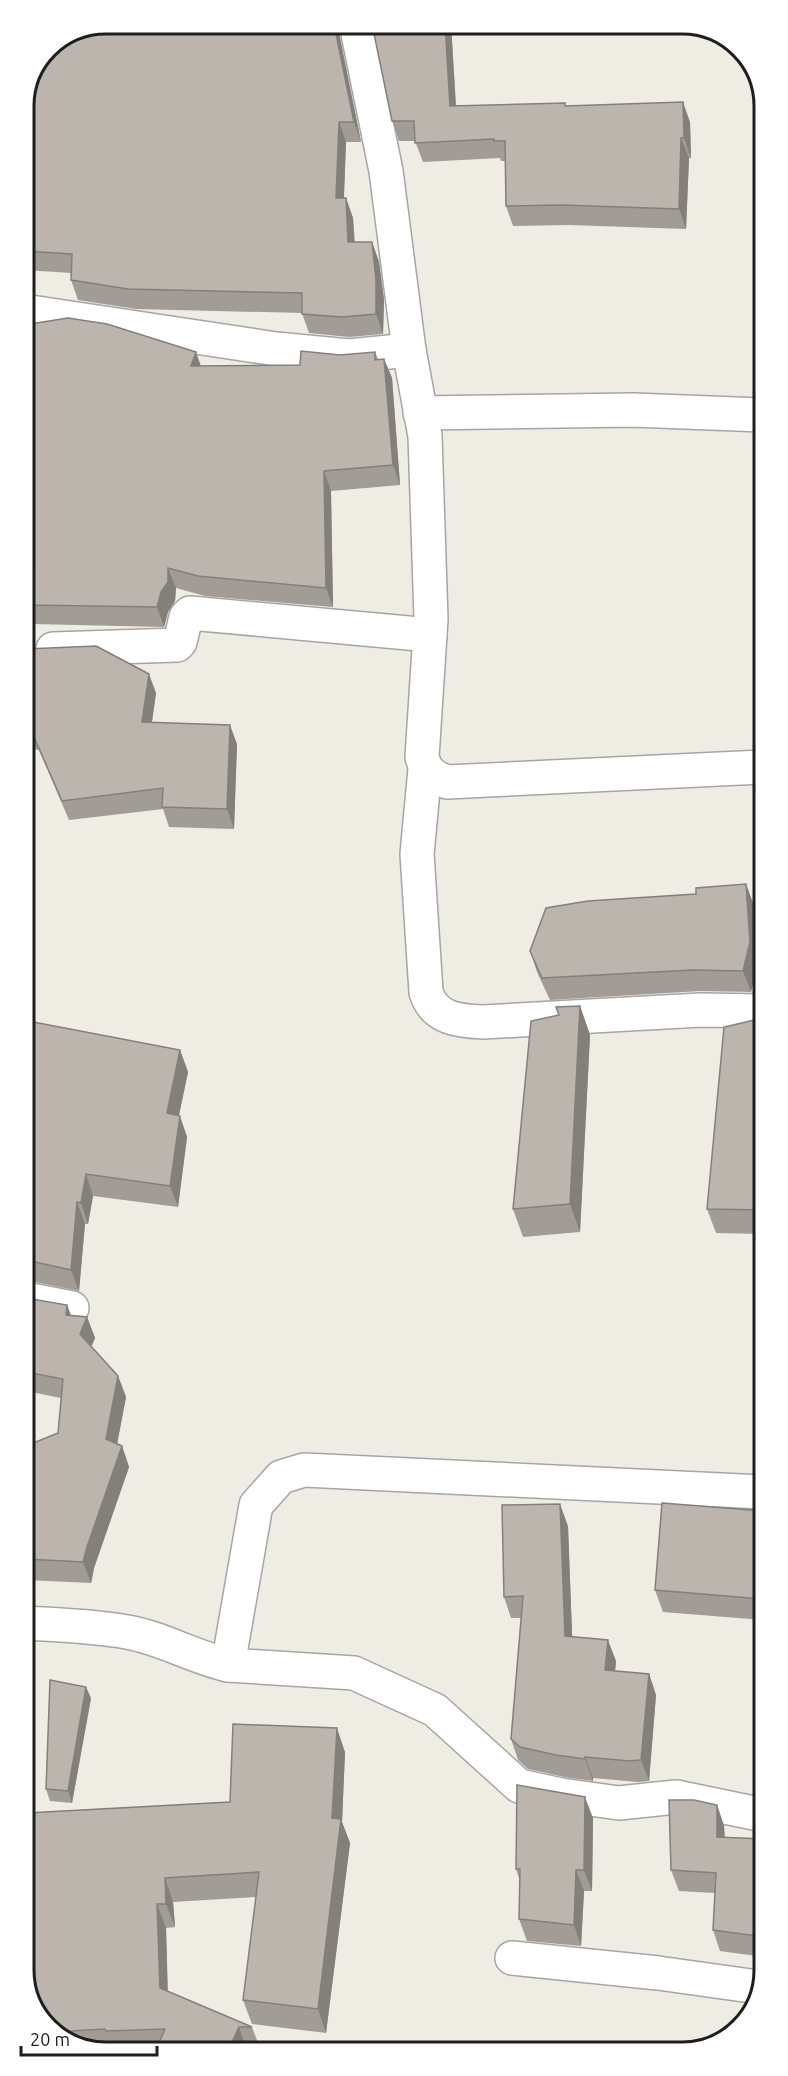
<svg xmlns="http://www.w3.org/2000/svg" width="788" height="2076" viewBox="0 0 788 2076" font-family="Ubuntu,sans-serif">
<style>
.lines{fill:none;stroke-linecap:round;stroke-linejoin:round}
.minor-casing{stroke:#a5a5a5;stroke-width:36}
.minor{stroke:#fff;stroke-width:33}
.wall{fill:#a19c96}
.shaded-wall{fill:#837f7a}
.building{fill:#bbb5ae;stroke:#837f7a;stroke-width:1.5}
.rim{fill:none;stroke:#1e1e1e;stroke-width:3}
</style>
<rect width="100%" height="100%" fill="#efece4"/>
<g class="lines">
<!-- minor casing -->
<g class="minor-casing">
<g id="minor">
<path d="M356 24 386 171 409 350 425 436 431 619 422 757C426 772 432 776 447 782L762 767"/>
<path d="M24 311 276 349 349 356 409 350"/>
<path d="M420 413 633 410 762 415"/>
<path d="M53 649 177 645 180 642 186 617 190 613 430 635"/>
<path d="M425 769 417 854 426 992C434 1019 459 1021 483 1022L701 1010 763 1011"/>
<path d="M26 1299 72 1308"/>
<path d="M26 1623C59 1625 94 1626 127 1632 162 1638 193 1657 228 1665L256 1505 281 1477 304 1470 763 1492"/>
<path d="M228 1665 354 1673 435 1710 519 1786 561 1795 619 1803 676 1797 764 1815"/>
<path d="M512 1958 658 1973 758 1987"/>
</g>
</g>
<!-- minor -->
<use href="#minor" class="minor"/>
</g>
<!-- wall -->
<g class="wall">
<path d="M372 24H451L456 106H566L690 122 691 158H689L686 229 569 225 513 226 506 206 505 161H501L500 158 423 162 415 141H399L392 121Z"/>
<path d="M338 28 361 142H346L344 198H346L353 218 355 242H372L379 262 384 300 383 334 349 337 309 333 302 313 136 309 78 300 71 280V273L24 270V101Z"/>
<path d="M24 325 201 366 300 365 340 355 375 352 378 359H384L392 378 400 485 331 491 333 607 205 596 176 588 175 601 168 612 164 627 33 624 35 631 25 632Z"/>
<path d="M25 649 156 693 152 722 237 744 234 829 169 827 163 809 69 820 39 750 25 747Z"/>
<path d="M25 847 35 868 30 904 35 917 29 990H25Z"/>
<path d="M746 884 754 906 758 963 751 992 700 991 550 1000 537 972 530 951 696 894Z"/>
<path d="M580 1006 590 1035 580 1232 523 1237 513 1209 559 1015 556 1007Z"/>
<path d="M763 1018V1234L716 1233 707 1209Z"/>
<path d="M26 1032 180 1050 188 1072 179 1115 187 1137 178 1207 93 1196 88 1224H85L79 1291 30 1281H26Z"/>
<path d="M26 1298 67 1305 71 1316 87 1317 95 1338 91 1346 118 1376 126 1397 117 1444 122 1446 129 1467 94 1568 91 1583 26 1580V1446L58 1433 61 1398 26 1391Z"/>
<path d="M763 1511V1620L663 1612 655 1590Z"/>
<path d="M568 1526 572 1637 616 1661 615 1671 649 1674 656 1695 649 1781 638 1782 593 1778V1781L564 1777 528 1769 518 1760 511 1739 521 1618H511L504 1597Z"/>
<path d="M91 1698 72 1803 50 1801 46 1789Z"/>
<path d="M27 1715 34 1736 32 1813 230 1802 345 1752 342 1822 350 1843 326 2033 252 2024 243 2000 256 1897 173 1902 175 1927 166 1928 168 1992 252 2027 261 2051 101 2052 52 2032 27 1991Z"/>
<path d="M717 1805 724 1826 725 1837 764 1839V1957L720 1951 713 1930 715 1893 679 1891 671 1870Z"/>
<path d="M593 1818 592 1891H584L581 1946 527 1941 519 1919V1878L516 1869Z"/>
</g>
<!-- shaded-wall -->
<g class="shaded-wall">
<path d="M334 24H338V28L361 142 354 122Z"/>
<path d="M445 24H451L457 126 450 106Z"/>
<path d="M683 102 690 122 691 158 684 138Z"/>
<path d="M339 122 346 142 343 218 336 198Z"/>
<path d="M681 138 689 158 686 229 679 209Z"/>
<path d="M346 198 353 218 355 261 348 242Z"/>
<path d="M372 242 379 262 384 300 383 334 376 314Z"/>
<path d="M196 352 203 372 191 366Z"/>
<path d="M384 359 392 378 400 485 393 465Z"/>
<path d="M324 471 331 491 333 607 326 588Z"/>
<path d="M168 568 176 588 175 601 168 612 164 627 157 607Z"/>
<path d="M149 674 156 693 149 742 142 722Z"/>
<path d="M230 725 237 744 234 829 227 809Z"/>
<path d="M27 847 35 868 30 904 35 917 29 990 25 979V861Z"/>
<path d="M746 884 754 906 758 963 751 992 743 971Z"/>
<path d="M580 1006 590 1035 580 1232 570 1204Z"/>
<path d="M180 1050 188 1072 175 1134 167 1113Z"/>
<path d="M180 1116 187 1137 178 1207 170 1186Z"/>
<path d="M86 1174 93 1196 88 1224 81 1203Z"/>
<path d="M77 1202 85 1224 79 1291 71 1270Z"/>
<path d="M67 1305 75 1326 66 1315Z"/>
<path d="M87 1317 95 1338 88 1355 80 1334Z"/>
<path d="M118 1376 126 1397 114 1460 106 1439Z"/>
<path d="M122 1446 129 1467 94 1568 91 1583 83 1562 87 1547Z"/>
<path d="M560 1504 568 1526 573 1658 565 1636Z"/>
<path d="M763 1578V1604L762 1599Z"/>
<path d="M608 1640 616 1661 613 1692 605 1670Z"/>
<path d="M649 1674 656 1695 649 1781 641 1760Z"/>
<path d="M86 1687 91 1698 72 1803 68 1791Z"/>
<path d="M27 1715 34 1736 32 1837 27 1823Z"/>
<path d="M337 1728 345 1752 342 1822 350 1843 326 2033 318 2009 332 1818Z"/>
<path d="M585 1757 593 1778V1781L585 1759Z"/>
<path d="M585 1797 593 1818 592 1891 584 1870Z"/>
<path d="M717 1805 724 1826 725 1858 717 1837Z"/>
<path d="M576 1870 584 1891 581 1946 574 1925Z"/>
<path d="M165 1878 173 1902 175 1927 166 1904Z"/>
<path d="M157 1904 166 1928 168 2012 160 1988Z"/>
<path d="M239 2027 247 2051H228Z"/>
</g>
<!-- building -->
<g class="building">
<path d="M106 24H334L354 122H339L336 198H346L348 242H372L376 280V314L342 317 302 314V293L128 289 71 280 72 254 24 251V101L48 48Z"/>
<path d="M372 24H445L450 106 565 103V106L683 102 684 138H681L679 209 562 205 506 206 505 141H494V139L415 143 414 121H392Z"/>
<path d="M760 104H761V137Z"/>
<path d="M68 318 107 324 196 352 191 366 300 365 301 351 340 355 375 352V360L384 359 393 465 324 471 326 588 198 576 168 568V582L161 592 157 607 25 605 24 325Z"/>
<path d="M96 646 149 674 142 722 230 725 227 809 162 807 163 788 62 801 31 730 25 728V649Z"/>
<path d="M25 847H27L25 861Z"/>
<path d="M746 884 750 942 743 971 692 970 542 978 530 951 546 908 588 901 696 894V888Z"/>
<path d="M25 896H27L25 922Z"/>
<path d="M580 1006 570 1204 513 1209 531 1021 559 1015 556 1007Z"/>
<path d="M763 1018V1210L707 1209 724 1027Z"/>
<path d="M28 1021 180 1050 167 1113 180 1116 170 1186 86 1174 81 1203 77 1202 71 1270 26 1260V1032Z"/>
<path d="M26 1298 67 1305 66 1315 87 1317 80 1334 118 1376 106 1439 122 1446 87 1547 83 1562 26 1559V1446L58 1433 63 1379 26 1372Z"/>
<path d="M662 1503 763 1511V1578L762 1599 655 1590Z"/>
<path d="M560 1504 565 1636 608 1640 605 1670 649 1674 641 1760 630 1761 585 1757V1759L556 1755 520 1747 511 1739 523 1596 504 1597 502 1505Z"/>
<path d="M50 1680 86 1687 68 1791 46 1789Z"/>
<path d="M233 1724 337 1728 332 1818 341 1819 318 2009 243 2000 259 1872 165 1878 166 1904H157L160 1988 252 2027H239L228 2051 155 2052 165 2029 106 2031 105 2029 52 2032 27 1991V1813L230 1802Z"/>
<path d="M517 1785 585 1797 584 1870H576L574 1925 519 1919 520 1869H516Z"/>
<path d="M669 1800H694L717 1805V1837L764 1839V1937L713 1930 716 1873 671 1870Z"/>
</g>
<!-- crop -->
<path d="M0 0H788V2076H0ZM106 34H682A72 72 0 0 1 754 106V1970A72 72 0 0 1 682 2042H106A72 72 0 0 1 34 1970V106A72 72 0 0 1 106 34Z" fill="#fff" fill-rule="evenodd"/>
<path class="rim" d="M106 34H682A72 72 0 0 1 754 106V1970A72 72 0 0 1 682 2042H106A72 72 0 0 1 34 1970V106A72 72 0 0 1 106 34Z"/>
<!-- scale -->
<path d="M21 2046v9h136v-9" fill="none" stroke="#1e1e1e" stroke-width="3"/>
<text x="30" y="2046" font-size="18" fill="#1e1e1e" stroke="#ffffff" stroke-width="4.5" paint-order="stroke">20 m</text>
</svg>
